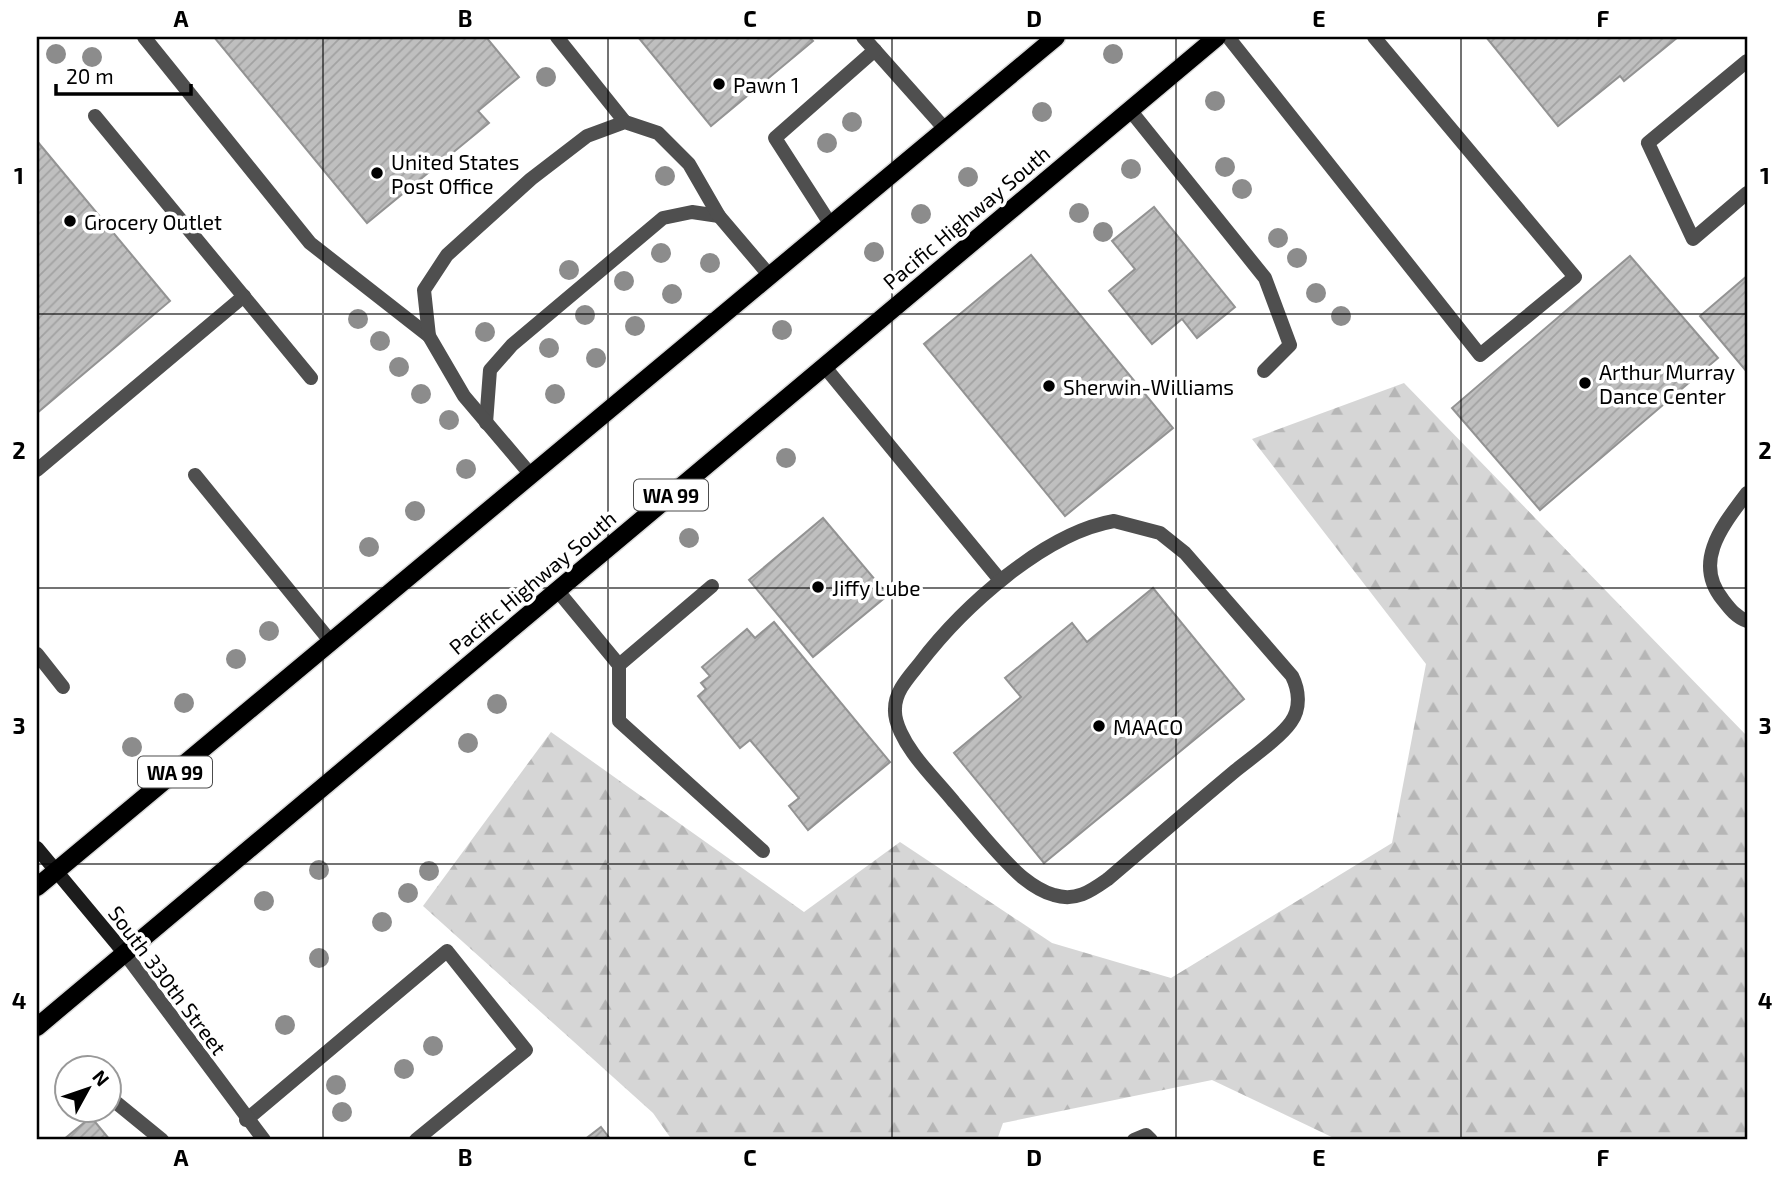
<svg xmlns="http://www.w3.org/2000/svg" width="1784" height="1177" viewBox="0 0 1784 1177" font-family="'Exo 2',sans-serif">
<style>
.forest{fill:url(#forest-firs)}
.building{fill:url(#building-hatch);stroke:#939393;stroke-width:2}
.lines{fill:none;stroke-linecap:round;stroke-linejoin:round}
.primary-casing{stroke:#dbdbdb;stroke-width:21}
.lane{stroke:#4f4f4f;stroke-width:14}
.street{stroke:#4f4f4f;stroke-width:14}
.secondary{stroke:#1c1c1c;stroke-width:14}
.primary{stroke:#000;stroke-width:18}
.tree{fill:#8c8c8c}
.grid{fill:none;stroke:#000;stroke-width:2;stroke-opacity:0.55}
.poi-dot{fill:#000;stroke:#fff;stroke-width:2.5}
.labels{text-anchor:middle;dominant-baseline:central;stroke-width:7;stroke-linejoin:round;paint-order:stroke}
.shield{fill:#fff;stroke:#4c4c4c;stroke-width:2}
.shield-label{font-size:19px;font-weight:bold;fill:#000}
.poi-label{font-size:21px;fill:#000;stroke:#fff;text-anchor:start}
.street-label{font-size:21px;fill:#000;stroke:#fff}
.neatline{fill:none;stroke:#000;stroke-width:2.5}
.grid-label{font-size:23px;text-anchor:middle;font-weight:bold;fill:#000}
</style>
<defs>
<pattern id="forest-firs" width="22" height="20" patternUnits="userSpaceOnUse" patternTransform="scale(1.75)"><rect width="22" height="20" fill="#d6d6d6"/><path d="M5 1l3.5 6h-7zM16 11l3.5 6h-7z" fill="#b6b6b6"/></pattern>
<pattern id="building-hatch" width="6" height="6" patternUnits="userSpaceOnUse" patternTransform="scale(1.75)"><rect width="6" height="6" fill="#bfbfbf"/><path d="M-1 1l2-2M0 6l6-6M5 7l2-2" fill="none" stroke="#a2a2a2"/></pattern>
</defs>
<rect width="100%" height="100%" fill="#fff"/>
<!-- forest -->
<path class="forest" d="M1404 383 1747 736V1140H1338L1212 1080 1003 1123 997 1140H672L653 1113 423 906 551 732 804 912 900 842 1052 943 1171 978 1392 843 1426 664 1252 439Z"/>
<!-- building -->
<g class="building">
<path d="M214 37H486L519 77 478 111 489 123 367 223Z"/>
<path d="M638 37H809L813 41 711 126Z"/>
<path d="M1486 37H1678L1624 81 1620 76 1558 126Z"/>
<path d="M37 141 170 301 37 413Z"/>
<path d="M1154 207 1235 307 1197 338 1182 319 1152 344 1109 291 1135 269 1112 241Z"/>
<path d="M1031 255 1173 428 1065 516 924 344Z"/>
<path d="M1630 256 1718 358 1540 510 1452 408Z"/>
<path d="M1747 276V372L1700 316Z"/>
<path d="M823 518 888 595 813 657 749 580Z"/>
<path d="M1153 588 1244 699 1044 863 954 753 1021 697 1005 678 1072 623 1087 642Z"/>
<path d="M774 622 890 762 808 830 789 806 799 798 750 740 740 748 698 696 706 689 701 683 710 676 702 667 747 629 755 638Z"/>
<path d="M91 1117 110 1140H63Z"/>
<path d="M601 1127 611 1140H584Z"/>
</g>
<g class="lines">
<!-- primary casing -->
<g class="primary-casing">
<g id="primary">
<path d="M37 887 1056 37"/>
<path d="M37 1027 1217 37"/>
</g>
</g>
<!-- lane -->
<g class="lane">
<path d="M144 37 310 243 429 336"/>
<path d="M557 37 625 122"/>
<path d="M863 37 945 129"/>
<path d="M1228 37 1480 355 1575 277 1374 37"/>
<path d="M1747 61 1648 143 1693 239 1747 193"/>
<path d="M1130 110 1265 278 1290 345 1264 371"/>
<path d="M95 116 311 378"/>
<path d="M831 225 775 138 875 50"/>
<path d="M824 366 1000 580"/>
<path d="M486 423 490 370 512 345 663 218 692 212 719 216"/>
<path d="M37 470 244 296"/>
<path d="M195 475 331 642"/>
<path d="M531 475 464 396 429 336 424 290 447 255 531 179 587 136 625 122 658 133 689 164 719 216 770 276"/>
<path d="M1747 493C1723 525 1692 562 1723 600 1730 609 1736 617 1747 621"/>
<path d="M1114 521 1160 533 1185 553 1292 676C1299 690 1301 708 1291 722 1280 738 1251 758 1235 771 1192 807 1150 843 1108 879 1091 891 1076 902 1054 895 1042 892 1032 885 1022 877 997 855 976 827 954 802 941 786 925 770 913 753 905 742 894 723 895 709 895 691 909 677 920 663 962 608 1044 533 1114 521Z"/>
<path d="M557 590 619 665 712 586"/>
<path d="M37 654 63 687"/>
<path d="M619 665V721L763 851"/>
<path d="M113 1100 162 1140"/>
<path d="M246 1120 447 951 526 1050 416 1140"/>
<path d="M1134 1140 1146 1135 1151 1140"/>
</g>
<!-- street -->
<path class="street" d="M126 955 264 1140"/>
<!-- secondary -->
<path class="secondary" d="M37 848 126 955"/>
<!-- primary -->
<use href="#primary" class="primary"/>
</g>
<!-- trees -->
<g class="tree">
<circle cx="56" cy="54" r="10"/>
<circle cx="1113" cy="54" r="10"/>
<circle cx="92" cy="57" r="10"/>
<circle cx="546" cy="77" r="10"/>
<circle cx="1215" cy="101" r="10"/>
<circle cx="1042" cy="112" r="10"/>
<circle cx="852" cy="122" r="10"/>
<circle cx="827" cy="143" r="10"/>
<circle cx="1225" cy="167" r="10"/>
<circle cx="1131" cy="169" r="10"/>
<circle cx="665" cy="176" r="10"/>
<circle cx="968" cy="177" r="10"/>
<circle cx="1242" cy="189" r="10"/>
<circle cx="1079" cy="213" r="10"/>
<circle cx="921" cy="214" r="10"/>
<circle cx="1103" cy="232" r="10"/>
<circle cx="1278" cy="238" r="10"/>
<circle cx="874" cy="252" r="10"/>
<circle cx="661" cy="253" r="10"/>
<circle cx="1297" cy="258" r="10"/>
<circle cx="710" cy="263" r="10"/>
<circle cx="569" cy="270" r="10"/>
<circle cx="624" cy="281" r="10"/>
<circle cx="1316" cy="293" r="10"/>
<circle cx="672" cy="294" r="10"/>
<circle cx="585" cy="315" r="10"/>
<circle cx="1341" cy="316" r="10"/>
<circle cx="358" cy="319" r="10"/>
<circle cx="635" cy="326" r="10"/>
<circle cx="782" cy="330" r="10"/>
<circle cx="485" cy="332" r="10"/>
<circle cx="380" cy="341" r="10"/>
<circle cx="549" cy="348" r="10"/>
<circle cx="596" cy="358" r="10"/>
<circle cx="399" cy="367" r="10"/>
<circle cx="421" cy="394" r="10"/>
<circle cx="555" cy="394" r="10"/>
<circle cx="449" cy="420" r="10"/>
<circle cx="786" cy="458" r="10"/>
<circle cx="466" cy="469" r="10"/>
<circle cx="415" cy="511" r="10"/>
<circle cx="689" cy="538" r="10"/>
<circle cx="369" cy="547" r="10"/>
<circle cx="269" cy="631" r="10"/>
<circle cx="236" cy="659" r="10"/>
<circle cx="184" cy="703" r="10"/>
<circle cx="497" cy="704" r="10"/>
<circle cx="468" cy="743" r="10"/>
<circle cx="132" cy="747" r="10"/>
<circle cx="319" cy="870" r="10"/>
<circle cx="429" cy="871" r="10"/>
<circle cx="408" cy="893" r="10"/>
<circle cx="264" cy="901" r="10"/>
<circle cx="382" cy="922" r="10"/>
<circle cx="319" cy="958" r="10"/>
<circle cx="285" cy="1025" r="10"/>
<circle cx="433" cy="1046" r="10"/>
<circle cx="404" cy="1069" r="10"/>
<circle cx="336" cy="1085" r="10"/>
<circle cx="342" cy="1112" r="10"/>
</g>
<!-- grid -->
<path class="grid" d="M323 37V1140M608 37V1140M892 37V1140M1176 37V1140M1461 37V1140M37 314H1747M37 588H1747M37 864H1747"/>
<!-- markers -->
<g class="poi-dot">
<circle cx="719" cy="84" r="7"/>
<circle cx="377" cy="173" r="7"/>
<circle cx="70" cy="221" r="7"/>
<circle cx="1585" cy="383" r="7"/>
<circle cx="1049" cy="386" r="7"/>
<circle cx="818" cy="587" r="7"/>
<circle cx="1099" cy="726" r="7"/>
</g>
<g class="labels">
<!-- shield labels -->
<g class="shield">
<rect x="634" y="479.5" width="74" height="31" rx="5"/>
<rect x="138" y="756.5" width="74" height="31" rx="5"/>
</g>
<g class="shield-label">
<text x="671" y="495">WA 99</text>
<text x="175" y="772">WA 99</text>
</g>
<!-- poi labels -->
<g class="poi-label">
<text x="733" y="84">Pawn 1</text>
<text x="391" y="161">United States<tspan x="391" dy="24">Post Office</tspan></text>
<text x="84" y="221">Grocery Outlet</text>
<text x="1599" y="371">Arthur Murray<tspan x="1599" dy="24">Dance Center</tspan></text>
<text x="1063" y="386">Sherwin-Williams</text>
<text x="832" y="587">Jiffy Lube</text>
<text x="1113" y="726">MAACO</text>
</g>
<!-- street labels -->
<g class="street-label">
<text transform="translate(966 217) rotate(-40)">Pacific Highway South</text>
<text transform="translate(532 582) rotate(-40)">Pacific Highway South</text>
<text transform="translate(168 980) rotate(53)">South 330th Street</text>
</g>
</g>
<!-- border -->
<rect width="1784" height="1177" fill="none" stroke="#ffffff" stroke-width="77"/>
<!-- north arrow -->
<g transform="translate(88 1089) rotate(50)"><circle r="33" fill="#ffffff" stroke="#999999" stroke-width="2"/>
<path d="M0-5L12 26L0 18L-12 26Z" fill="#000000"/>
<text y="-10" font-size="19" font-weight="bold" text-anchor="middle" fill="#000000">N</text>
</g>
<!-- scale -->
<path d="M56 84v10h135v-10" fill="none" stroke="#000000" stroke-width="3.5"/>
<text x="66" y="84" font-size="21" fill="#000000" stroke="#ffffff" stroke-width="5" paint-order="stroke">20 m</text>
<rect x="38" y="38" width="1708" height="1100" class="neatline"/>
<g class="grid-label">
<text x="181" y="27">A</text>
<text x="465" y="27">B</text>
<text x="750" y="27">C</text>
<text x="1034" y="27">D</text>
<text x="1319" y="27">E</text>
<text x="1603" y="27">F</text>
<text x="19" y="184">1</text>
<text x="1765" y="184">1</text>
<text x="19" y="459">2</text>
<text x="1765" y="459">2</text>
<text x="19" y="734">3</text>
<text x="1765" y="734">3</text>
<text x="19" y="1009">4</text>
<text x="1765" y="1009">4</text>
<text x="181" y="1166">A</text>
<text x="465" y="1166">B</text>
<text x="750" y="1166">C</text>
<text x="1034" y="1166">D</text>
<text x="1319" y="1166">E</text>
<text x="1603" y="1166">F</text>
</g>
</svg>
